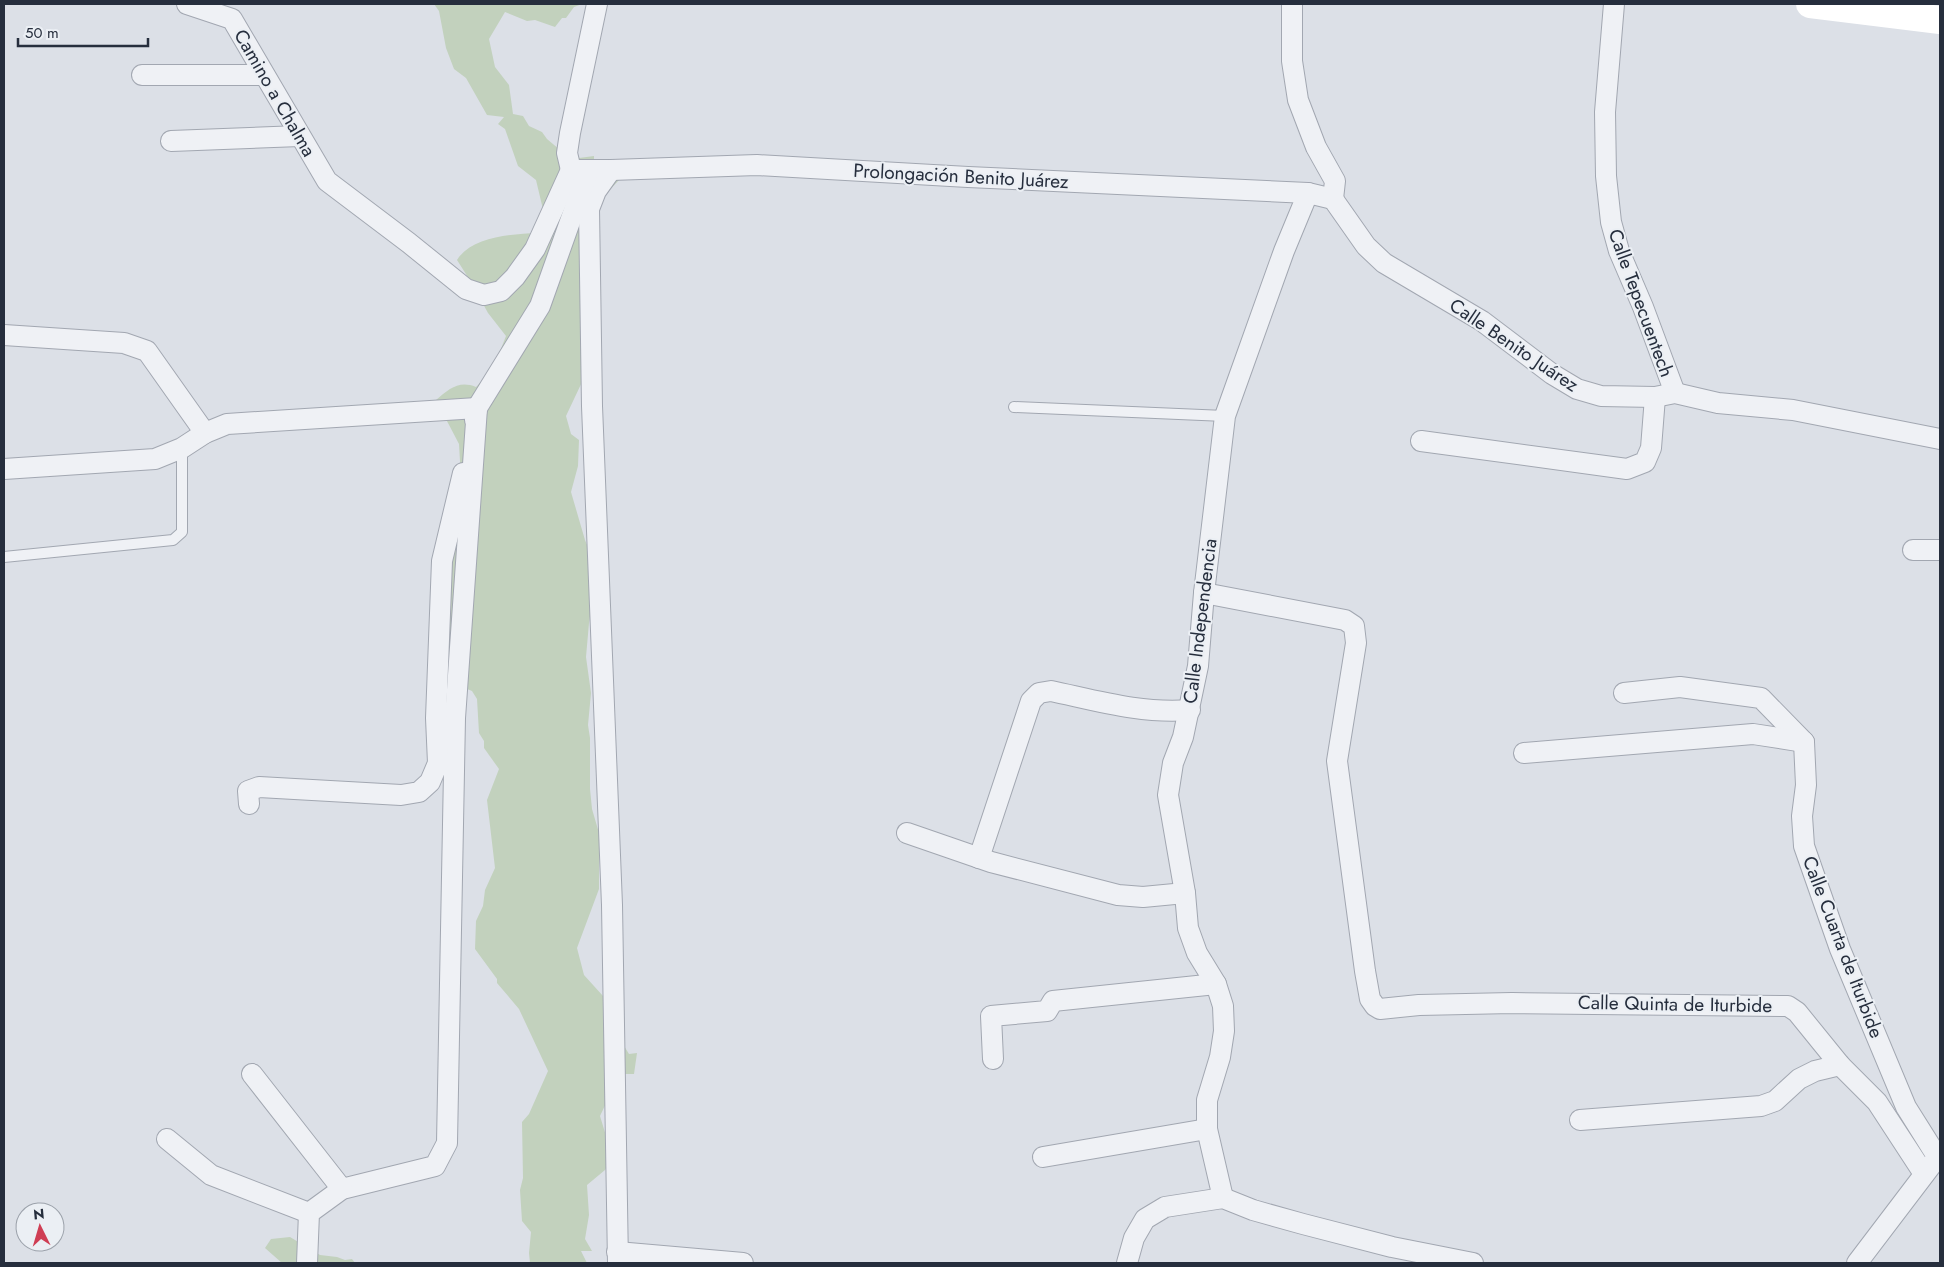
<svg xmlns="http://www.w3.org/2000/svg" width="1944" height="1267" viewBox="0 0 1944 1267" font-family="Jost,sans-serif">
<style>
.green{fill:#c2d1bd}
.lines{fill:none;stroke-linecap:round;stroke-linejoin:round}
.service-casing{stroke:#a2a7b1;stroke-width:12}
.minor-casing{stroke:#a2a7b1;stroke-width:22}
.service{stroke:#eff1f5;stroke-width:10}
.minor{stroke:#eff1f5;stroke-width:20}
.secondary{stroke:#fff;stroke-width:28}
.labels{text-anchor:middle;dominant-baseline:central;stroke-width:4;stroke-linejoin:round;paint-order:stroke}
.street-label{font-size:19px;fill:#262e3d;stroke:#ebeff4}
</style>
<rect width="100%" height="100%" fill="#dce0e7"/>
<!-- green -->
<g class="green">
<path d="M434 4H582L574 7 566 18H562L555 27 535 20 527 21 505 12 489 39 495 67 509 85 513 114 523 116 529 126 542 132 547 139 566 155H570L579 158 594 156V167L620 179 603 197 595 215 591 363 566 416 571 434 579 440 578 466 571 492 585 540 594 562 593 597 589 623 586 657 591 693 588 725 590 738V789L592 809 599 833V889L577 948 584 975 603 996 613 1028 629 1054 637 1053 634 1074H620L600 1116 613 1159 605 1170 587 1185 589 1215 585 1239 592 1251H581L587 1263H530L529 1253 531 1232 522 1221 520 1190 523 1178 522 1122 529 1114 548 1071 519 1009 497 983V979L475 949 476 921 483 906 485 890 495 868 487 800 499 769 484 748V741L479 733 477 699 472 691 460 686 450 669 445 654H437L461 479 459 444 436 400C449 389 459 380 476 387L480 383 488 382 506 336 488 313 471 282 457 260C471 237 512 234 537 233L546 222 536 180 518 166 505 129 498 124 504 117 487 115 466 78 454 69 446 48 439 11Z"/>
<path d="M290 1237 320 1255 337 1257 345 1260 352 1259 355 1263H282L265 1248 271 1239Z"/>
</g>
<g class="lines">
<!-- service casing -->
<g class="service-casing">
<g id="service">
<path d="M1014 407 1225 416"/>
<path d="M4 557 173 540 182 532V448"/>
</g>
</g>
<!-- minor casing -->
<g class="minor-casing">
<g id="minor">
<path d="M187 4 232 19 327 181 409 243 466 289 484 295 501 291 515 277 535 249 571 170H611L757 165 968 177 1308 193 1333 199"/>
<path d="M1292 4V61L1298 100 1316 147 1335 181 1333 199"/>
<path d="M1614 4 1605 112 1606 176 1611 222 1619 251 1643 307 1675 393"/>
<path d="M142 75H264"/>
<path d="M171 141 300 136"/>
<path d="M571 170 567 153 570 133 597 4"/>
<path d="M611 170 596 191 589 209 592 406 612 905 618 1263"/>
<path d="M1333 199 1366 246 1384 263 1482 321 1552 374 1577 389 1601 396 1655 397 1675 393 1718 403 1793 410 1940 439"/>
<path d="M4 335 124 343 147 351 205 433"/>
<path d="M475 420 477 408 540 306 588 171"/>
<path d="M1421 441 1627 469 1645 462 1651 448 1655 397"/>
<path d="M4 469 155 459 182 448 205 433 227 424 477 408 455 718 447 1143 435 1166 342 1189 309 1213 307 1263"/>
<path d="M1913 550H1940"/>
<path d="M1204 593 1345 620 1354 626 1356 643 1337 761 1365 971 1370 999 1375 1006 1380 1009 1419 1005 1512 1003 1788 1006 1797 1012 1840 1065 1877 1102 1924 1174"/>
<path d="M1624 693 1680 687 1761 698 1804 742 1806 785 1802 816 1804 846 1840 949 1906 1107 1938 1158"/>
<path d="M1524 753 1753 734 1804 742"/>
<path d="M249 804 248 791 259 787 401 795 419 792 430 782 438 763 436 718 442 561 463 473"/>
<path d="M907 833 991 862 1118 895 1143 897 1185 893"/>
<path d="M979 858 1031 701 1039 693 1051 691C1098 701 1142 714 1190 710"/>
<path d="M993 1059 991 1016 1047 1011 1053 1001 1216 984"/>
<path d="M252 1074 342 1189"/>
<path d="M1580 1120 1761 1106 1775 1101 1799 1079 1815 1071 1840 1065"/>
<path d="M167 1139 211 1175 309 1213"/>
<path d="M1043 1157 1207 1129"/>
<path d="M1223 1198 1207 1129V1100L1220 1057 1224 1031 1223 1006 1216 984 1197 953 1188 928 1185 893 1168 795 1173 763 1183 737 1198 666 1204 593 1225 416 1284 251 1308 193"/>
<path d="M617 1252 743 1263"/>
<path d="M1127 1263 1134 1238 1145 1219 1165 1207 1223 1198 1253 1210 1303 1224 1392 1247 1473 1263"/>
<path d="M1857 1263 1933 1163"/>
</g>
</g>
<!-- service -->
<use href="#service" class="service"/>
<!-- minor -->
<use href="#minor" class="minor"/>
<!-- secondary -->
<path class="secondary" d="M1810 4 1940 20"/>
</g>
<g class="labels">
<!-- street labels -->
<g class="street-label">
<text transform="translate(275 93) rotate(60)">Camino a Chalma</text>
<text transform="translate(961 176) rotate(3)">Prolongación Benito Juárez</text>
<text transform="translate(1641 303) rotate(70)">Calle Tepecuentech</text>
<text transform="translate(1514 345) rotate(34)">Calle Benito Juárez</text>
<text transform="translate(1200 621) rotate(-83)">Calle Independencia</text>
<text transform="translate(1843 947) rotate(69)">Calle Cuarta de Iturbide</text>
<text transform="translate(1675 1004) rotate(1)">Calle Quinta de Iturbide</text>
</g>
</g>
<!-- border -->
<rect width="1944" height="1267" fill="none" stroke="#262e3d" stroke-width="10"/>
<!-- north arrow -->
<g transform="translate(40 1227) rotate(355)"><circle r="24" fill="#ebeff4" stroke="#9ca2ab"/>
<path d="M0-4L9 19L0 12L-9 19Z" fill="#cf3e54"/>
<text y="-8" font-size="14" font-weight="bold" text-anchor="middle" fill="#262e3d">N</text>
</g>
<!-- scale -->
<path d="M18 38v8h130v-8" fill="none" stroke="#262e3d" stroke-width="2.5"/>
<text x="25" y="38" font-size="15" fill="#262e3d" stroke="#ebeff4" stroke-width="4" paint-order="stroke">50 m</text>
</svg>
